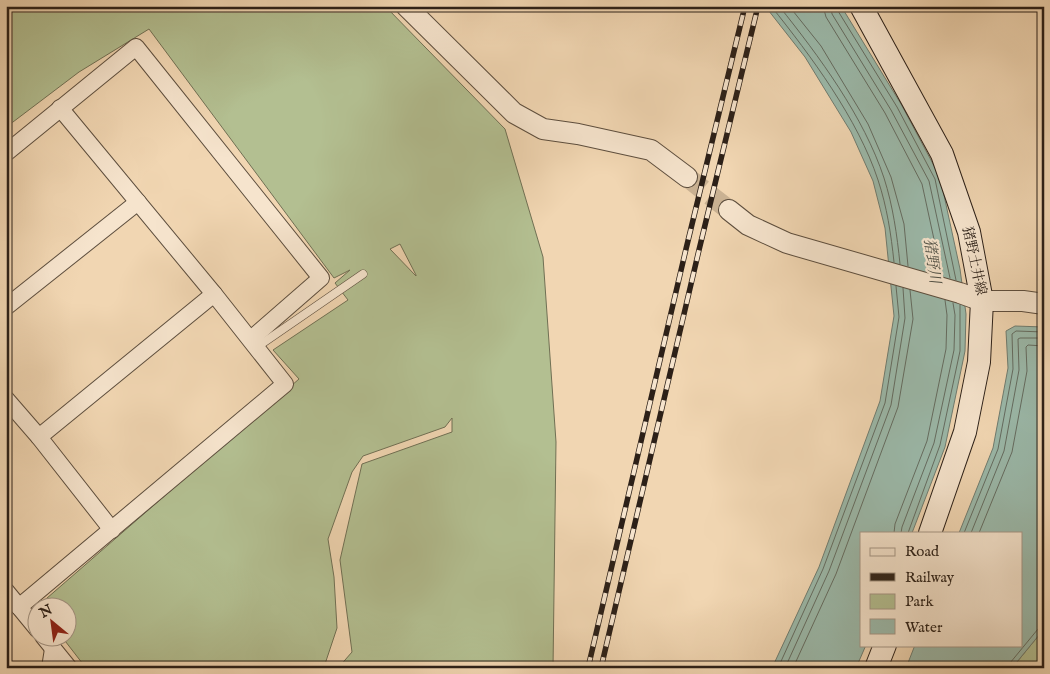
<svg xmlns="http://www.w3.org/2000/svg" width="1050" height="674" viewBox="0 0 1050 674" font-family="'IM FELL English','Noto Serif JP',serif">
<style>
.green{fill:#b3bf91;stroke:#707054;fill-rule:evenodd}
.water{fill:#9bb9aa;stroke:#6f7c70}
.lines{fill:none;stroke-linecap:round;stroke-linejoin:round}
.shore{stroke:#646c61;stroke-width:1}
.tertiary-tunnel{stroke:#cab293;stroke-width:20;stroke-dasharray:20 10;stroke-linecap:butt}
.service-casing{stroke:#5d4e3e;stroke-width:9}
.minor-casing{stroke:#5d4e3e;stroke-width:18}
.tertiary-casing{stroke:#5d4e3e;stroke-width:22}
.secondary-casing{stroke:#2c2018;stroke-width:24}
.service{stroke:#f6e4cd;stroke-width:8}
.minor{stroke:#f6e4cd;stroke-width:16}
.tertiary{stroke:#f6e4cd;stroke-width:20}
.secondary{stroke:#f6e4cd;stroke-width:22}
.rail-casing{stroke:#2c2018;stroke-width:5.5}
.rail{stroke:#f6e4cd;stroke-width:4;stroke-dasharray:11;stroke-linecap:butt}
.labels{text-anchor:middle;dominant-baseline:central;stroke-width:4.5;stroke-linejoin:round;paint-order:stroke}
.street-label{font-size:14px;fill:#2c2018;stroke:#f6e4cd}
.water-label{font-size:15px;font-style:italic;fill:#4d4e44;stroke:#f6e4cd}
</style>
<rect width="100%" height="100%" fill="#f1d6b2"/>
<filter id="stains"><feTurbulence type="fractalNoise" baseFrequency=".004" numOctaves="4"/><feColorMatrix values="0 0 0 0 .2 0 0 0 0 .09 0 0 0 0 .02 0 0 0 .5 -.17"/></filter>
<radialGradient id="worn" r=".72"><stop offset=".6" stop-color="#630" stop-opacity="0"/><stop offset="1" stop-color="#630" stop-opacity=".3"/></radialGradient>
<!-- green -->
<g class="green">
<path d="M6 6H385L505 129 543 257 556 442 553 668H338L352 652 340 560 362 464 452 432V418L445 427 363 456 352 472 328 539 334 577 337 628 325 664 322 668H86L62 637 68 636V606H40L39 605 299 379 273 350 348 300 335 283 350 270 334 278 149 29 79 72 9 125 6 124ZM400 244 416 275V276L390 249Z"/>
<path d="M1044 629V668H1012Z"/>
</g>
<!-- water -->
<g class="water">
<path d="M765 6H841L901 104 940 177 960 269 966 314 965 351 945 447 912 533H861V645H866L856 668H772L819 567 880 401 894 316 885 228 873 181 851 132 805 57Z"/>
<path d="M1015 326 1044 327V629L1012 668H906L915 645H1021V533H959L993 448 1008 368 1006 331Z"/>
</g>
<g class="lines">
<!-- shore -->
<g class="shore">
<path d="M771 6C811 56 858 119 878 180 887 207 891 234 894 262"/>
<path d="M779 6C819 56 864 117 884 178 893 206 897 235 900 264"/>
<path d="M789 6 821 46 868 124 891 177 904 224 908 266"/>
<path d="M823 6 826 17 885 113 922 184 942 276"/>
<path d="M831 6 832 14 891 110 929 181 950 278"/>
<path d="M837 6 838 11 897 107 935 179 956 280"/>
<path d="M894 533 895 524 927 441 946 349 947 315 945 300"/>
<path d="M901 533 902 527 934 443 954 350 955 315 953 303"/>
<path d="M908 533 940 445 960 351V305"/>
<path d="M964 533 998 449 1013 369 1012 334 1016 331 1044 332"/>
<path d="M971 533 1004 451 1019 370 1018 339 1020 338H1044"/>
<path d="M979 533 1012 452 1027 371 1026 347 1028 345 1044 346"/>
<path d="M778 668 823 569 885 403 899 317 896 286"/>
<path d="M785 668 829 571 891 405 905 318 903 288"/>
<path d="M793 668 836 574 898 407 913 319 910 290"/>
<path d="M1009 668 1010 663 1038 629 1044 627"/>
</g>
<!-- tertiary-tunnel -->
<path class="tertiary-tunnel" d="M687 177 729 210"/>
<!-- service casing -->
<g class="service-casing">
<path id="service" d="M257 347 363 274"/>
</g>
<!-- minor casing -->
<g class="minor-casing">
<g id="minor">
<path d="M6 153 136 47 321 278 251 339"/>
<path d="M6 307 138 202"/>
<path d="M6 399 39 437 112 530"/>
<path d="M39 437 214 294"/>
<path d="M6 591 38 630"/>
<path d="M19 607 285 384 214 294 60 108"/>
<path d="M43 636 69 668"/>
<path d="M50 668 53 649"/>
</g>
</g>
<!-- tertiary casing -->
<g class="tertiary-casing">
<g id="tertiary">
<path d="M406 6 514 113 543 129 578 134 651 150 687 177"/>
<path d="M729 210 748 225 787 243 960 293 982 301H1023L1044 304"/>
</g>
</g>
<!-- secondary casing -->
<g class="secondary-casing">
<g id="secondary">
<path d="M861 6 942 154 969 232 982 301 979 362 965 432 930 533"/>
<path d="M876 668 885 645"/>
</g>
</g>
<!-- service -->
<use href="#service" class="service"/>
<!-- minor -->
<use href="#minor" class="minor"/>
<!-- tertiary -->
<use href="#tertiary" class="tertiary"/>
<!-- secondary -->
<use href="#secondary" class="secondary"/>
<!-- rail casing -->
<g class="rail-casing">
<g id="rail">
<path d="M588 668 686 249 745 6"/>
<path d="M601 668 699 250 758 6"/>
</g>
</g>
<!-- rail -->
<use href="#rail" class="rail"/>
</g>
<g class="labels">
<!-- street labels -->
<g class="street-label">
<text transform="translate(974 261) rotate(78)">猪野土井線</text>
</g>
<!-- water labels -->
<g class="water-label">
<text transform="translate(932 261) rotate(82)">猪野川</text>
</g>
</g>
<!-- margin -->
<rect width="1050" height="674" fill="none" stroke="#f1d6b2" stroke-width="25"/>
<rect x="8" y="8" width="1035" height="659" fill="none" stroke="#2c2018" stroke-width="2.5"/>
<rect x="12" y="12" width="1025" height="649" fill="none" stroke="#2c2018"/>
<!-- legend -->
<rect x="860" y="532" width="162" height="115" fill="#f6e4cd" stroke="#a59685"/>
<rect x="870" y="548" width="25" height="8" fill="#f6e4cd" stroke="#a59685"/>
<text x="905" y="556" font-size="15" fill="#2c2018">Road</text>
<rect x="870" y="573" width="25" height="8" fill="#2c2018" stroke="#a59685"/>
<text x="905" y="582" font-size="15" fill="#2c2018">Railway</text>
<rect x="870" y="594" width="25" height="15" fill="#b3bf91" stroke="#a59685"/>
<text x="905" y="606" font-size="15" fill="#2c2018">Park</text>
<rect x="870" y="619" width="25" height="15" fill="#9bb9aa" stroke="#a59685"/>
<text x="905" y="632" font-size="15" fill="#2c2018">Water</text>
<!-- north arrow -->
<g transform="translate(52 622) rotate(331)"><circle r="24" fill="#f6e4cd" stroke="#a59685"/>
<path d="M0-4L9 19L0 12L-9 19Z" fill="#8f2418"/>
<text y="-8" font-size="14" font-weight="bold" text-anchor="middle" fill="#2c2018">N</text>
</g>
<rect width="100%" height="100%" filter="url(#stains)"/>
<rect width="100%" height="100%" fill="url(#worn)"/>
</svg>
